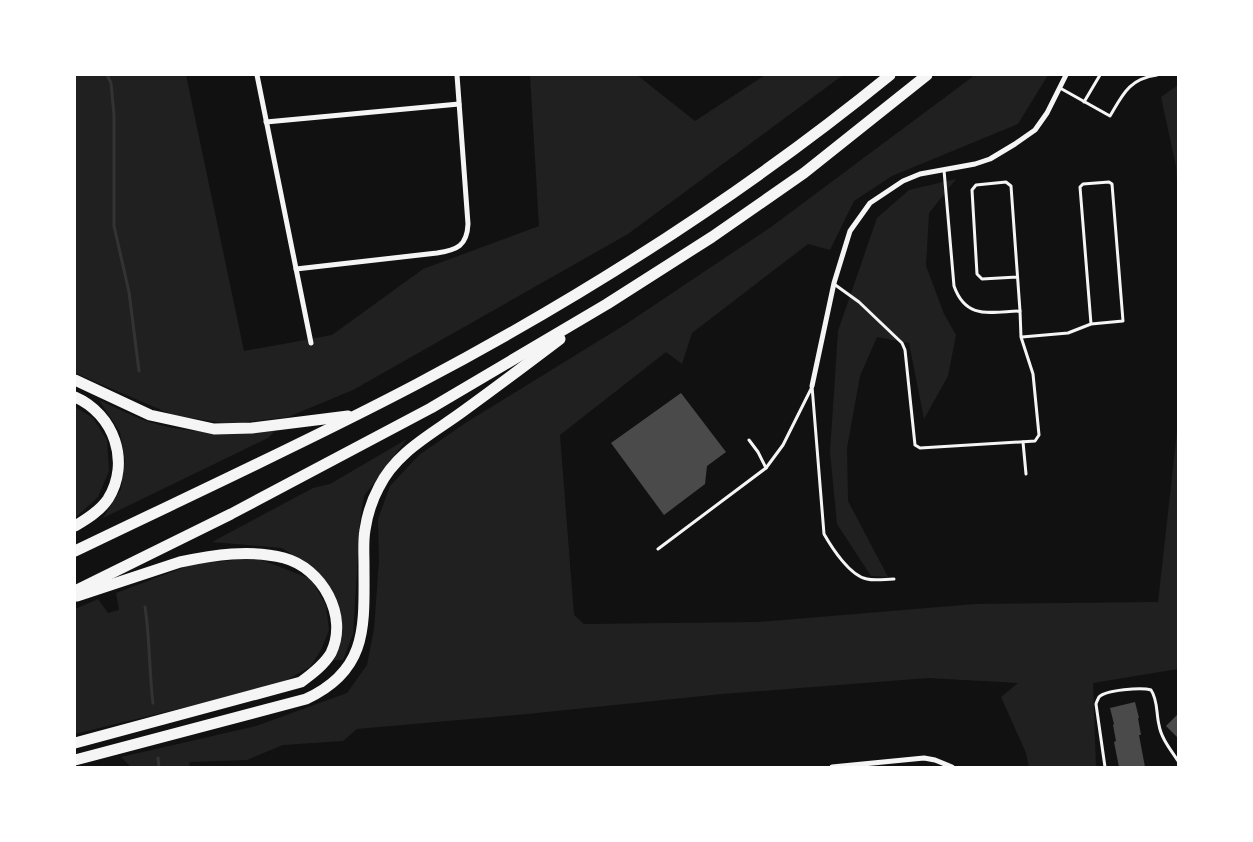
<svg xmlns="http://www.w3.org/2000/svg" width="1253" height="842" viewBox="0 0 1253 842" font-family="'Asap Condensed',sans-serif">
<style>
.green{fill:#202020}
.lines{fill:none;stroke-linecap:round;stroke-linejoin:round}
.stream{stroke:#333;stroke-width:3}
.building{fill:#4a4a4a}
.service{stroke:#f5f5f5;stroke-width:3}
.minor{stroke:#f5f5f5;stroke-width:5}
.motorway{stroke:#f5f5f5;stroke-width:11}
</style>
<rect width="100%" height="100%" fill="#111"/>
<!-- green -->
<g class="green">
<path d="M75 75H186L244 351 332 335 423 269 539 226 530 75H637L695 121 765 75H843L628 234 353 390 288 417 230 424 173 415 75 373Z"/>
<path d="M975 75H1048L1018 124 892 176 854 201 830 250 808 244 692 333 682 364 666 352 560 435 574 615 584 624 758 622 975 604 1158 602 1178 423V669L1093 683 1096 767H1029L1026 753 1001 697 1018 683 928 678 722 694 527 714 357 729 343 741 283 745 247 760 190 762 189 767H131L121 757 256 726 347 693 367 665 374 629 379 561 378 519 390 486 419 455 467 422 626 324 771 227Z"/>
<path d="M1178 85V200L1176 166 1161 97Z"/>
<path d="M956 179 929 213 926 266 944 314 956 335 948 376 924 419 909 343 877 337 860 376 847 448 848 501 888 577 871 576 837 524 830 452 838 331 877 218 909 190Z"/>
<path d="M99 400C119 409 139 420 160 425 198 435 236 431 275 431L268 438 103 518 121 489 125 461 120 432Z"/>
<path d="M75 407 93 418 107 440 109 471 98 497 75 518Z"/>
<path d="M407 439 364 496 360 521 353 634 343 660H331L342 628 333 592 313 568 282 548 212 542 313 488 330 484Z"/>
<path d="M257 558 311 579 326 605 329 630 321 650 310 667 285 681 219 699 75 734V609L98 599 108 613 119 610 116 593 193 564Z"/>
</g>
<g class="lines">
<!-- stream -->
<g class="stream">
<path d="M107 75 111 83 114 115V226L129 292 139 371"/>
<path d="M145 607C150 639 149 671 153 703"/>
<path d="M158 758 159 767"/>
</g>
</g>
<!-- building -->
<g class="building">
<path d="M681 393 726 452 707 466 705 484 664 515 611 443Z"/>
<path d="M1135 702 1139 718H1138L1141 735H1139L1145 767H1119L1114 742 1116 741 1113 725 1114 724 1110 708Z"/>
<path d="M1178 714V738L1166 726Z"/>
</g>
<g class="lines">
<!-- service -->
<g class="service">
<path d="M1060 88 1110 116C1123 94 1129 79 1157 75"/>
<path d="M1084 102 1100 75"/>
<path d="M1017 277 982 279 977 274 972 190 976 185 1006 182 1011 186 1020 311"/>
<path d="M834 284 859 302 902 343 905 350 915 445 920 448 1035 441 1039 435 1033 374 1021 337 1020 311C990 312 966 320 954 286L944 170"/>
<path d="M1022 337 1068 333 1091 324 1123 321 1112 184 1109 182 1083 184 1080 187 1091 324"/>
<path d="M812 386 824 534C832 548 850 576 867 579 875 581 886 579 894 579"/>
<path d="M749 440 758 452 766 468"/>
<path d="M1023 442 1026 474"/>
<path d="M658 549 766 468 783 445 812 387"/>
<path d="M1105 767 1096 704C1096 703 1099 697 1099 697 1105 690 1142 687 1151 690 1158 700 1156 713 1159 725 1161 738 1171 750 1178 761"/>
</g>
<!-- minor -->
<g class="minor">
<path d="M257 75 311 343"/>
<path d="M266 122 459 104"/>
<path d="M296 269 437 253C457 250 467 246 468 224L457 75"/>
<path d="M812 386 834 283 850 231 870 203 903 181 920 174 975 164 990 159 1015 144 1035 130 1047 113 1066 75"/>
<path d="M832 767 924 758 935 760 952 767"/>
</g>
<!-- motorway -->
<g class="motorway">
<path d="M75 380 150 415 214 429 252 428 348 416"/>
<path d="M75 397C114 414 131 462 108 499 100 511 87 519 75 526"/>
<path d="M75 551C189 496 305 443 417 384 584 296 744 194 890 75"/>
<path d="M75 591 231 514 431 408 607 304 712 237 804 173 927 75"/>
<path d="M75 743 301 682C312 674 324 665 331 653 349 616 322 568 284 558 250 549 213 555 180 562L77 596"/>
<path d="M75 760 306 699C369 670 364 625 364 565 364 554 363 541 365 530 367 516 372 500 379 487 396 452 432 434 462 412 495 388 527 364 560 339"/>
</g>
</g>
<!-- border -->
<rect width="1253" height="842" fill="none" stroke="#ffffff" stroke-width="152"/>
</svg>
